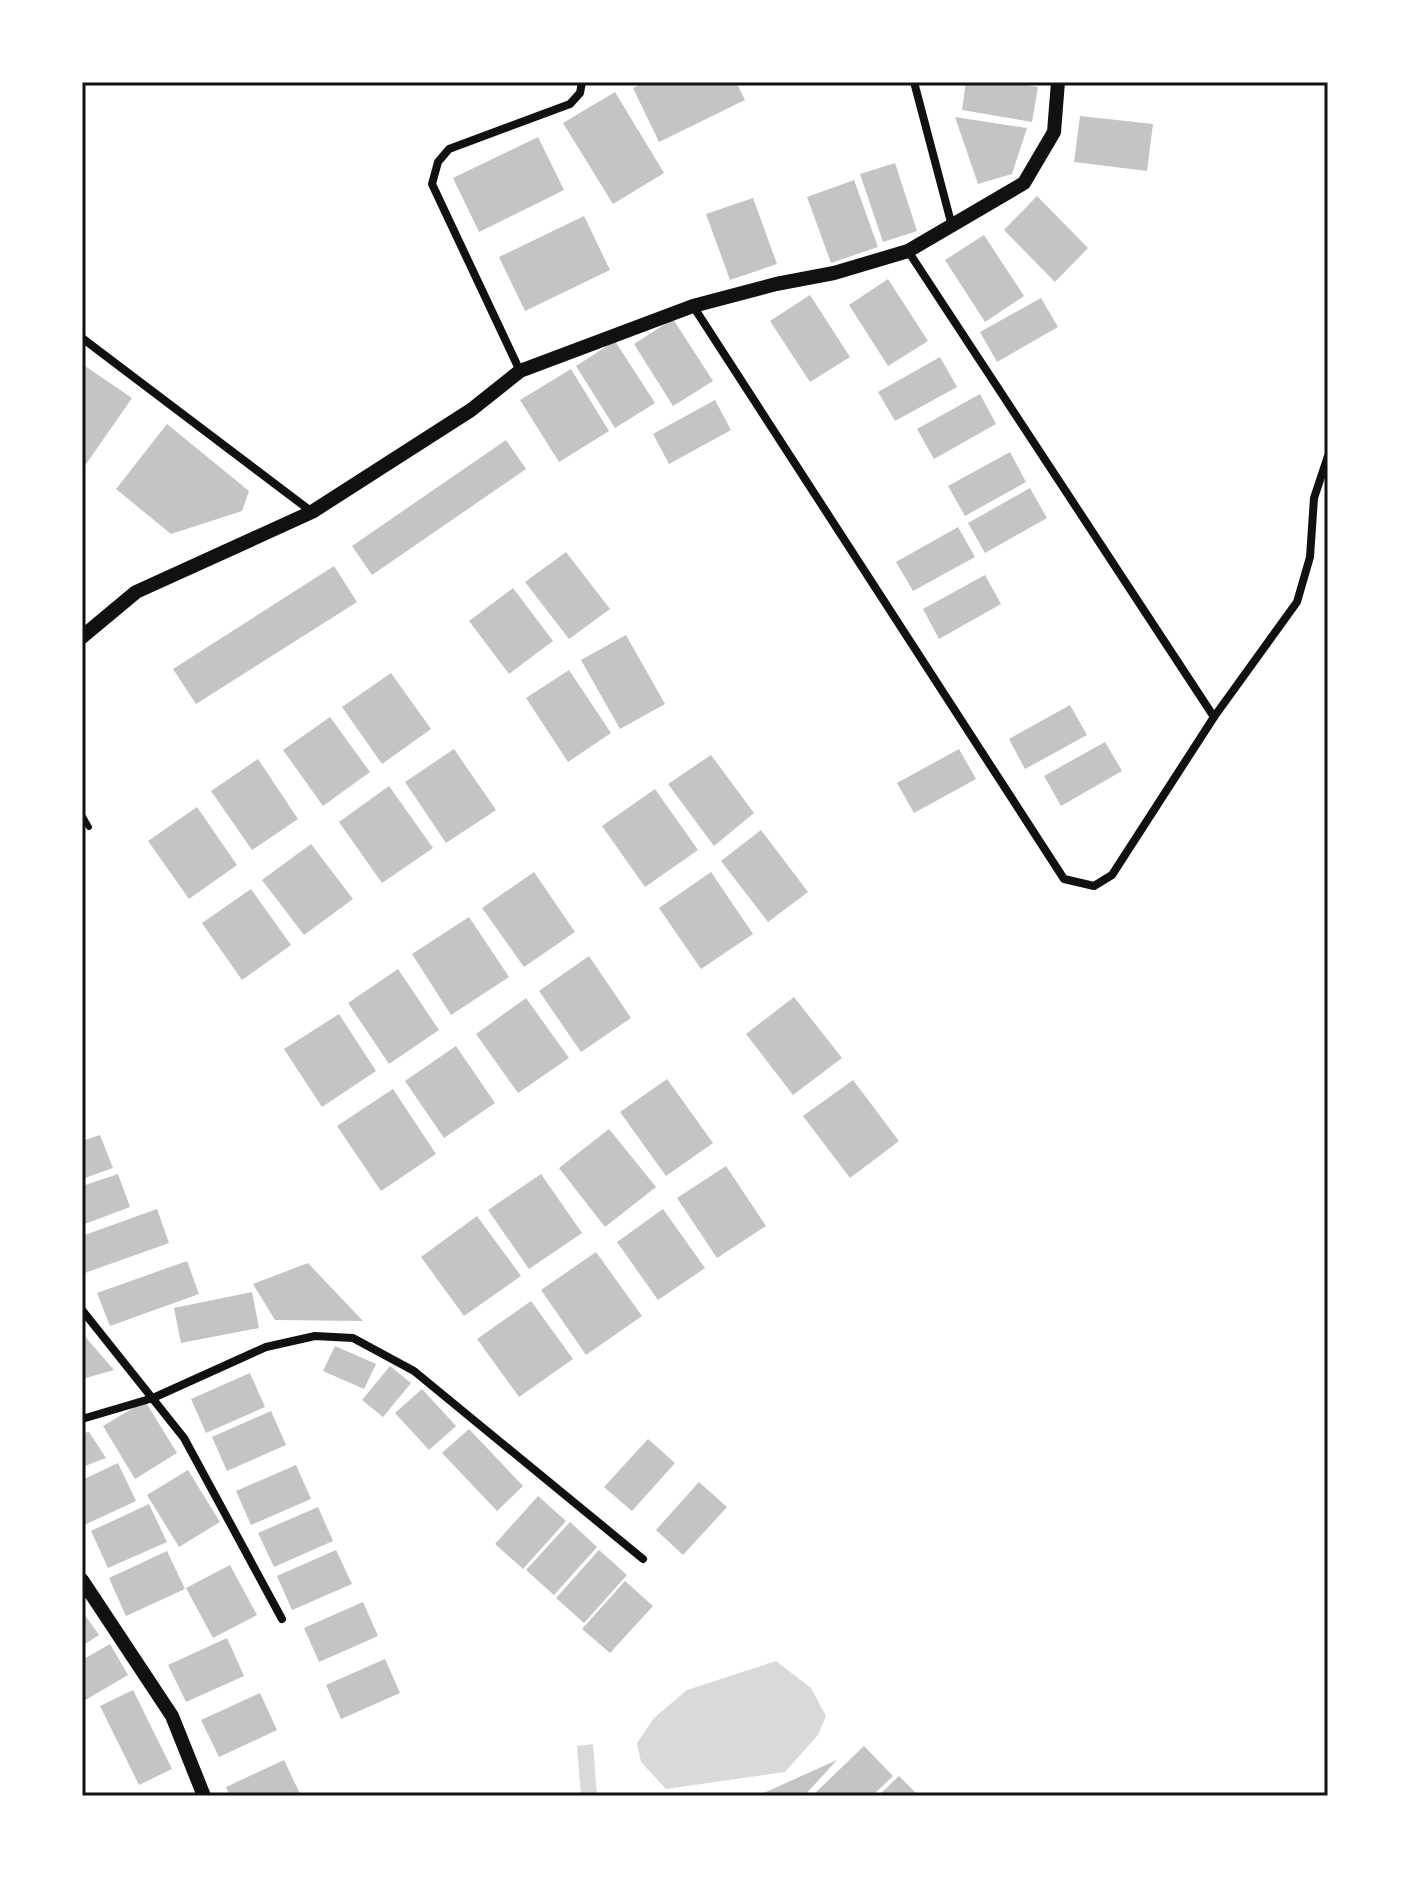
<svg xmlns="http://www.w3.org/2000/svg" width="1410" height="1878" viewBox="0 0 1410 1878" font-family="'Fira Sans Condensed',sans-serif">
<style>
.water{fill:#d9d9d9}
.building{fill:#c4c4c4}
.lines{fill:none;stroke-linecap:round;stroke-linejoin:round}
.service{stroke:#111;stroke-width:6}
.minor{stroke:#111;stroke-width:8}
.tertiary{stroke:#111;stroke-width:14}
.neatline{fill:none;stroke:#111;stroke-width:3}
</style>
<rect width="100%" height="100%" fill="#fff"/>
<!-- water -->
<g class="water">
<path d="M776 1661 811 1688 826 1716 818 1735 785 1772 666 1789 641 1762 637 1743 654 1718 687 1690Z"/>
<path d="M593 1744 597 1796H581L577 1746Z"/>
</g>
<!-- building -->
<g class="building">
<path d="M646 82H736L745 100 659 142 633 88Z"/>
<path d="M966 82H1008L1038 87 1032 122 962 110Z"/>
<path d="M615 92 664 173 613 204 563 123Z"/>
<path d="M1080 116 1153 124 1147 171 1074 162Z"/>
<path d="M955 117 1027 128 1012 174 978 184Z"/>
<path d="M538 137 564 190 479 232 453 178Z"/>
<path d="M895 163 917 231 883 242 860 174Z"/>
<path d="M854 180 878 247 831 263 807 197Z"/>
<path d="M1037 196 1088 248 1055 282 1004 230Z"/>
<path d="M753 198 777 264 730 280 706 214Z"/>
<path d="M584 216 610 270 525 311 499 257Z"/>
<path d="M984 235 1024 296 985 322 945 260Z"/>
<path d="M888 279 928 341 888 366 849 305Z"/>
<path d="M810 295 850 357 810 382 770 321Z"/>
<path d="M1041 298 1058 327 997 362 980 332Z"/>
<path d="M673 319 713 381 673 406 634 344Z"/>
<path d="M615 341 655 403 615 428 576 366Z"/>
<path d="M940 357 957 387 895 421 878 392Z"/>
<path d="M82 364 132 398 82 470Z"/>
<path d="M571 369 609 431 559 462 520 400Z"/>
<path d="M980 394 996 424 934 459 917 429Z"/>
<path d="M715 400 731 430 669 464 653 434Z"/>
<path d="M167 424 249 491 242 511 171 534 116 489Z"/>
<path d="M506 440 526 469 372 575 352 546Z"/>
<path d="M1010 452 1026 482 965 516 948 486Z"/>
<path d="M1030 488 1047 518 985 553 968 523Z"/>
<path d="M958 527 975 557 913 591 896 562Z"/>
<path d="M566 552 610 609 569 639 525 582Z"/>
<path d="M334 566 357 602 196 704 173 669Z"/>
<path d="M985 575 1001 604 939 639 923 609Z"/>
<path d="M513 588 553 641 509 674 469 621Z"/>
<path d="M626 635 665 704 620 729 581 660Z"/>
<path d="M569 670 611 733 568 762 526 698Z"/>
<path d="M391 673 431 729 382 764 342 707Z"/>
<path d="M1070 705 1087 735 1025 769 1009 739Z"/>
<path d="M330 717 370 772 323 806 283 750Z"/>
<path d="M1105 742 1122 771 1061 806 1044 776Z"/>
<path d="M454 749 496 810 446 843 405 782Z"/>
<path d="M959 749 976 779 914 813 897 783Z"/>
<path d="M711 755 754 813 714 846 668 784Z"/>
<path d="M258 759 298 819 252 850 211 791Z"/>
<path d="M389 786 433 848 382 883 339 822Z"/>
<path d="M655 789 698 850 645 887 602 826Z"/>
<path d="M197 807 237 865 189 899 148 841Z"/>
<path d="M761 830 808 892 768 922 721 861Z"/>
<path d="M311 844 353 899 304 935 262 880Z"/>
<path d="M534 872 575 932 524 967 482 908Z"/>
<path d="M711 872 753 934 701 969 659 908Z"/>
<path d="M251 889 291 945 242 980 202 923Z"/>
<path d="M469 917 509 977 451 1015 412 954Z"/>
<path d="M589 956 631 1018 581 1052 539 991Z"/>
<path d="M398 969 439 1030 389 1064 348 1003Z"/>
<path d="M794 997 842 1058 793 1095 746 1034Z"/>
<path d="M526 998 569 1058 518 1093 476 1034Z"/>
<path d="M339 1014 376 1071 322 1107 284 1049Z"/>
<path d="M456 1046 495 1103 444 1138 405 1081Z"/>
<path d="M667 1079 713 1143 666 1176 620 1112Z"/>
<path d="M853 1080 899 1141 850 1178 803 1116Z"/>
<path d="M393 1089 436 1154 381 1191 337 1126Z"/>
<path d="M609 1129 656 1187 605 1227 559 1168Z"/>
<path d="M100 1135 113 1168 82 1179V1141Z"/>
<path d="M726 1166 766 1226 717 1258 677 1198Z"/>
<path d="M118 1174 130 1207 82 1225V1186Z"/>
<path d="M541 1174 582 1233 529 1269 488 1210Z"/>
<path d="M157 1209 169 1243 82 1274V1236Z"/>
<path d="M663 1209 705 1268 658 1300 617 1242Z"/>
<path d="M477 1216 521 1276 464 1316 421 1257Z"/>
<path d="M596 1252 642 1316 586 1355 541 1290Z"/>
<path d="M187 1261 199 1294 110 1326 97 1293Z"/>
<path d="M308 1263 363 1321 275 1320 253 1284Z"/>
<path d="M252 1292 259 1328 181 1343 174 1308Z"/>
<path d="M531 1301 573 1359 519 1397 477 1339Z"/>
<path d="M82 1333 114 1370 82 1379Z"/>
<path d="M335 1346 376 1364 364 1389 323 1371Z"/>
<path d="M390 1366 411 1383 383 1417 362 1400Z"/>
<path d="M250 1373 265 1407 206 1433 191 1399Z"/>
<path d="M422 1389 456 1426 429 1450 395 1413Z"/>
<path d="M145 1401 177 1453 135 1479 103 1426Z"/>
<path d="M271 1411 286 1445 227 1471 212 1437Z"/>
<path d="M469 1429 523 1486 497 1511 442 1453Z"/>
<path d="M89 1432 106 1458 82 1467V1433Z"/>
<path d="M648 1439 675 1463 632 1511 604 1487Z"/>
<path d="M118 1463 136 1501 82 1526V1480Z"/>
<path d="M296 1465 311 1499 251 1525 236 1491Z"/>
<path d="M188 1470 220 1522 179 1547 147 1495Z"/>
<path d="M699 1482 727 1507 683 1555 656 1530Z"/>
<path d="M538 1496 566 1521 523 1569 495 1544Z"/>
<path d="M149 1504 167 1542 108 1568 91 1531Z"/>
<path d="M318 1507 333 1541 274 1567 258 1533Z"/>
<path d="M570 1522 597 1547 554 1595 526 1570Z"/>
<path d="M336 1550 352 1584 292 1610 277 1576Z"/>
<path d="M599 1550 627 1575 584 1623 556 1598Z"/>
<path d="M167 1551 185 1589 126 1616 109 1578Z"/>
<path d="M230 1565 257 1615 213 1638 186 1588Z"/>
<path d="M625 1581 653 1606 610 1653 582 1629Z"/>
<path d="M363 1602 378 1636 319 1662 304 1628Z"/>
<path d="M82 1611 99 1635 82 1646Z"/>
<path d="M227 1638 244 1676 186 1702 168 1665Z"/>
<path d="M110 1644 128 1675 82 1702V1660Z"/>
<path d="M385 1659 400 1693 341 1719 326 1685Z"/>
<path d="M133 1690 172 1769 139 1785 100 1706Z"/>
<path d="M260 1693 277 1730 219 1757 201 1720Z"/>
<path d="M864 1746 893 1776 872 1796H812Z"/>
<path d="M284 1760 301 1796H230L226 1787Z"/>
<path d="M837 1760 804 1796H757Z"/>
<path d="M899 1776 919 1796H878Z"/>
</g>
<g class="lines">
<!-- service -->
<path class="service" d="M82 815 89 827"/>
<!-- minor -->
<g class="minor">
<path d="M914 82 952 226"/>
<path d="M908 251 1214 717"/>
<path d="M693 306 1064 879 1094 886 1112 875 1214 717 1297 602 1310 557 1314 498 1328 456"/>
<path d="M82 338 312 512"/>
<path d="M520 371 432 184 438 162 449 149 570 104 580 93 582 82"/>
<path d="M82 1310 184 1438 282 1619"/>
<path d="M82 1419 153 1398 266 1347 315 1336 353 1338 414 1371 643 1559"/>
</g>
<!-- tertiary -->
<g class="tertiary">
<path d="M82 637 136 592 312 512 471 410 520 371 693 306 776 284 834 273 908 251 1024 183 1054 132 1058 82"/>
<path d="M82 1580 172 1716 204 1796"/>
</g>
</g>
<!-- border -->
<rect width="1410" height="1878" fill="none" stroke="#ffffff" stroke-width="168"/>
<rect x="84" y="84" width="1242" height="1710" class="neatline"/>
</svg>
